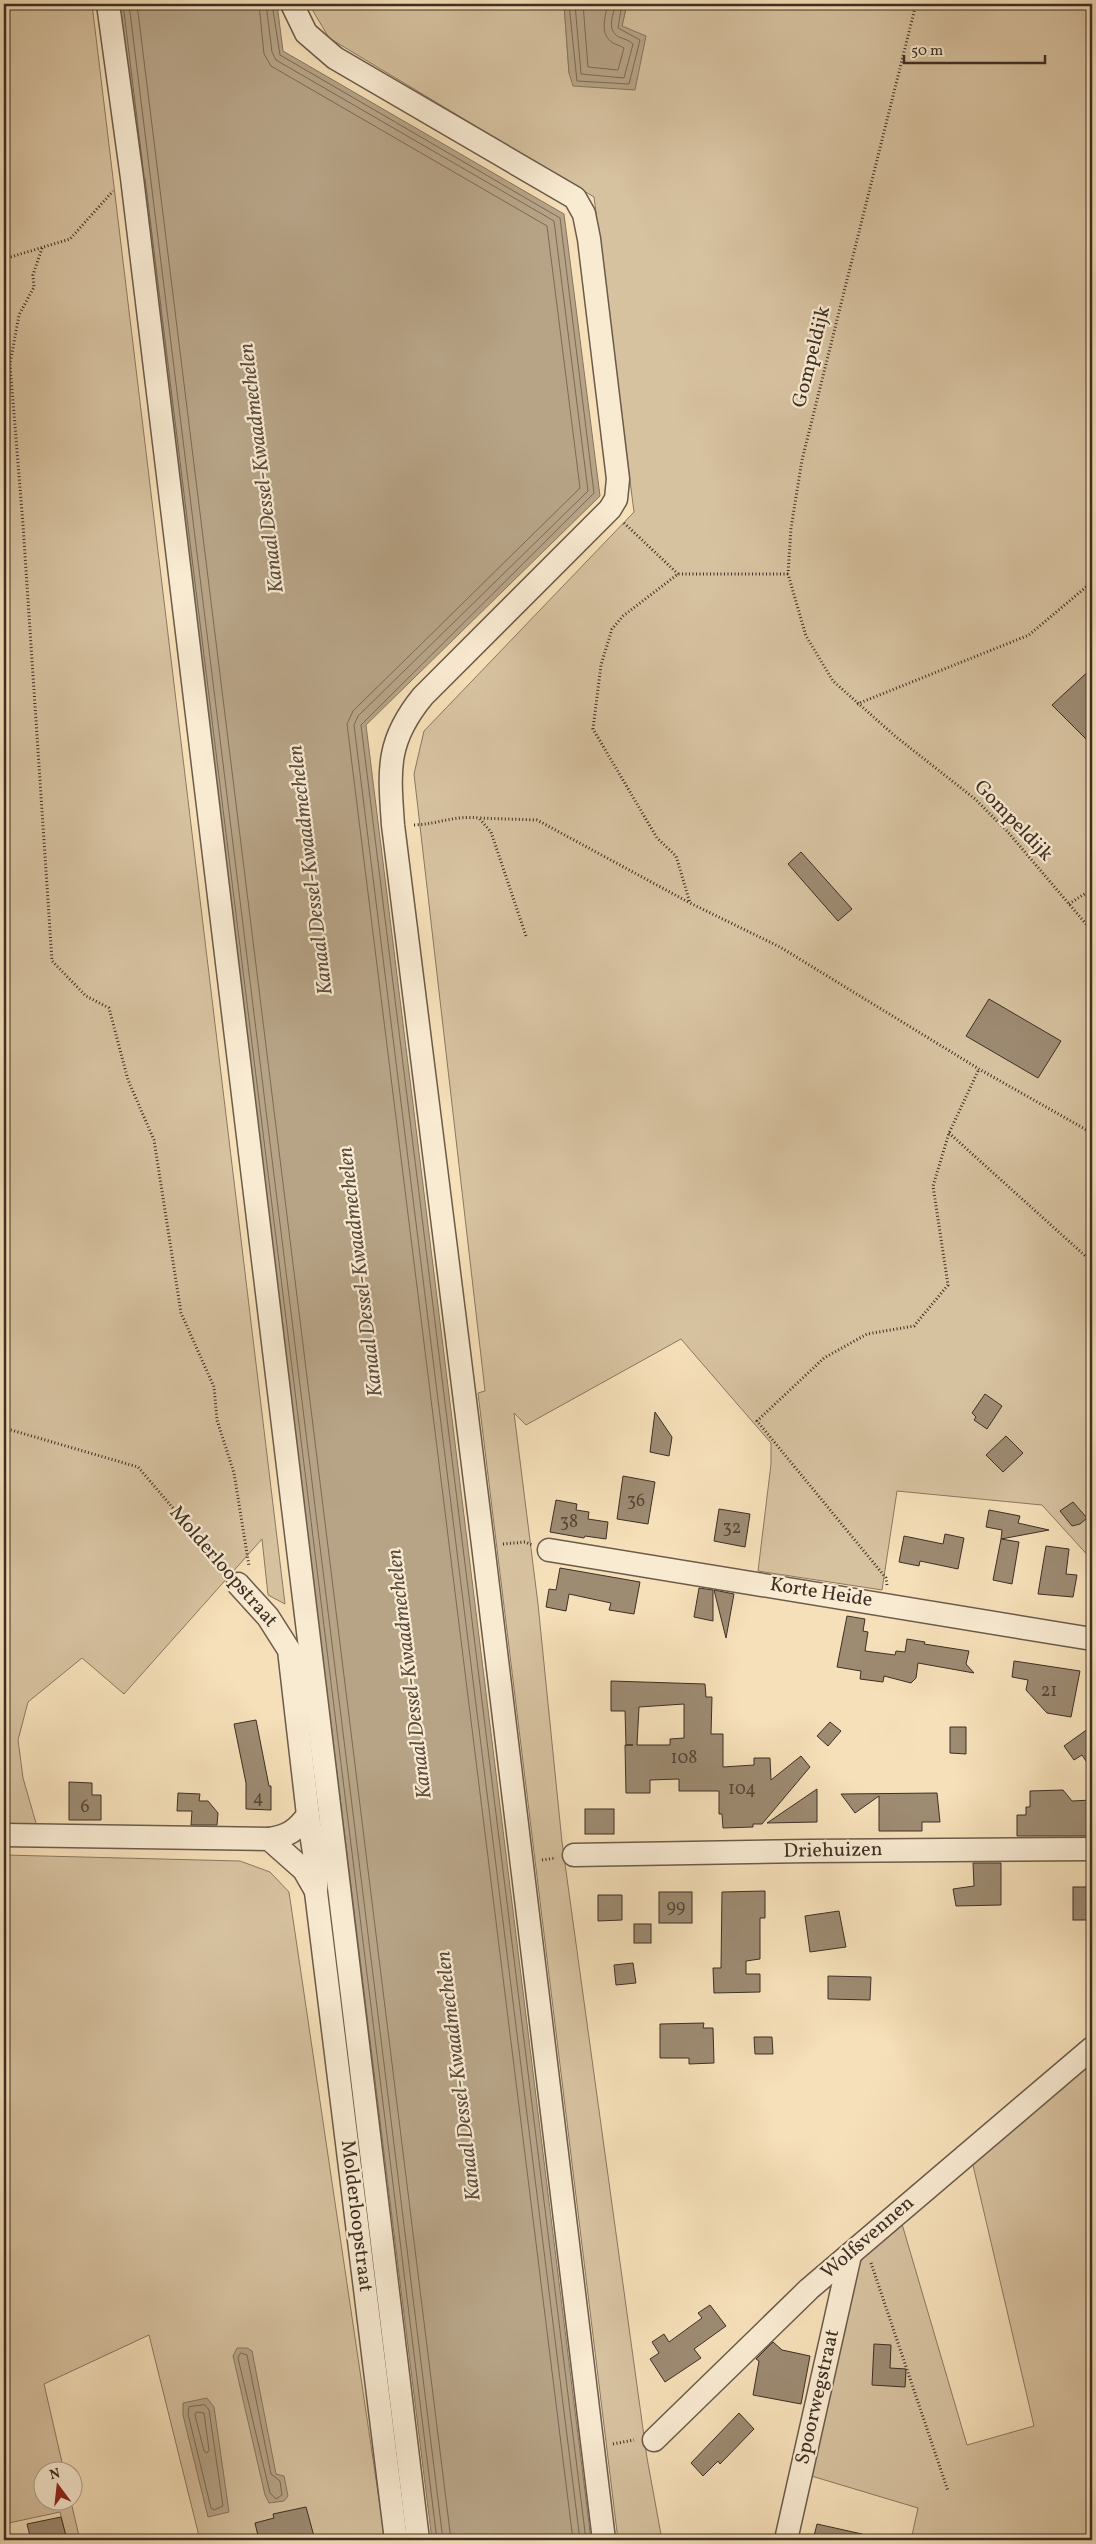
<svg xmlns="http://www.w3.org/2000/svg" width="1096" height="2544" viewBox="0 0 1096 2544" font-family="Vollkorn,serif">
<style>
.green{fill:#d7c2a0;stroke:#8a7862}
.water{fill:#b7a487;stroke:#867560}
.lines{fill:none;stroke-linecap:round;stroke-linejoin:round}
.shore{stroke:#7a6a56;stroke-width:1}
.building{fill:#9d8b72;stroke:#3d2f25;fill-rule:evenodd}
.minor-casing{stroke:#6b5b4a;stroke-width:25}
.path{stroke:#3d2f25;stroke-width:3;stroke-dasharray:1 2.5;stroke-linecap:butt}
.minor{stroke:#f9ebd2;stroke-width:22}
.labels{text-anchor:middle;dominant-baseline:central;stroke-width:4.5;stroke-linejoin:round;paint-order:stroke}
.number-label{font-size:18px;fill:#554638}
.street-label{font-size:20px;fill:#3d2f25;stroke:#f9ebd2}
.water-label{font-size:21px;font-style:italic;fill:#5c4c3e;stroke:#f9ebd2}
</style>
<rect width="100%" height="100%" fill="#f6e0b9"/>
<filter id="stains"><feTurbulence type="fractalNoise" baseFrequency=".004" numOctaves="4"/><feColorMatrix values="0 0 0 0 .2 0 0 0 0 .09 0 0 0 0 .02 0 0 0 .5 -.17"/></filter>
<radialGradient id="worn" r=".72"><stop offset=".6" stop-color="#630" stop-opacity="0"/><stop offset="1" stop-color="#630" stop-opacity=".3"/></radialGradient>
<!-- green -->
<g class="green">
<path d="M4 4H92L285 1604 268 1595 262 1539 124 1694 82 1658 28 1702 18 1740 23 1778 38 1830H4Z"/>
<path d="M309 4H564L569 73 622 26 627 4H1092V1560L1042 1505 897 1491 882 1590 758 1571 771 1464V1443L681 1339 526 1425 514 1413 538 1604 562 1842 647 2458 662 2540H618L478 1393 485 1391 414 774 424 731 634 512 594 197 329 38Z"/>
<path d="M4 1855 240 1861 270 1872 289 1892 385 2540H200L149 2335 44 2384 64 2471 42 2472V2502H71L80 2540H67L60 2512 4 2524Z"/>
<path d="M1092 2062V2540H911L918 2508 808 2475 855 2263 902 2224 967 2445 1034 2426 972 2161Z"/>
</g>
<!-- water -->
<g class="water">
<path d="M118 4H277L283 51 564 214 600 496 366 725 591 2540H432Z"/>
<path d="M564 4H627L622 26 646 36 635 90 573 86 569 73Z"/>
<path d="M237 2348H247L252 2351 276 2474 284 2476 288 2496 284 2501 269 2503 265 2495 233 2356Z"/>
<path d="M207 2398 214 2407 229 2512 208 2517 183 2415V2403Z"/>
</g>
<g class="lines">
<!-- shore -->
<g class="shore">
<path d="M123 4 144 176"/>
<path d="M129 4 443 2540"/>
<path d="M137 4 451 2540"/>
<path d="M259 4 264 54 271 66 547 226 580 488 353 711 347 724 573 2540"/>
<path d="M266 4 272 52 276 60 554 221 588 491 358 716 354 725 580 2540"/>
<path d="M272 4 280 55 560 218 594 493 361 725 586 2540"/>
<path d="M569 4 577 81 629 84 640 40 618 28 622 4"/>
<path d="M575 4 581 74 624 78 633 44C629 40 624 39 619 37 606 30 613 15 616 4"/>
<path d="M583 4 588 67 618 70 624 48C621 46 617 45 613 43 599 34 605 17 608 4"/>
<path d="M145 178 437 2540"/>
<path d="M241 2353 247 2355 271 2474 280 2481 282 2495 276 2499 270 2493 238 2358Z"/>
<path d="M205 2405 209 2410 223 2506 214 2510 211 2508 188 2414 189 2407Z"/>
<path d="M197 2412 204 2413 209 2450 207 2453 204 2451 195 2415Z"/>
</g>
</g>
<!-- building -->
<g class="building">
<path d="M1092 668V745L1052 705Z"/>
<path d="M801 852 852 909 838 921 788 864Z"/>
<path d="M989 999 1061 1041 1038 1078 966 1036Z"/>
<path d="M985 1394 1002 1406 987 1429 974 1420 976 1417 972 1413Z"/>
<path d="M655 1412 672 1437 669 1456 650 1452Z"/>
<path d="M1006 1436 1023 1453 1003 1472 986 1455Z"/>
<path d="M623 1476 655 1482 648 1524 617 1519Z"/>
<path d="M556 1500 577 1504 576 1510 589 1512 588 1519 608 1522 606 1539 585 1536 584 1538 550 1532Z"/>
<path d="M1073 1502 1087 1518 1080 1524 1072 1526 1060 1511Z"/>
<path d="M719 1509 750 1514 745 1547 714 1541Z"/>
<path d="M989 1510 1020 1516 1018 1523 1049 1530 1001 1539 1002 1530 986 1527Z"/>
<path d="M945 1534 964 1538 958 1569 920 1561 919 1566 899 1562 904 1536 943 1544Z"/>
<path d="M1001 1539 1019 1542 1012 1584 993 1580Z"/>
<path d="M1046 1546 1069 1549 1066 1574 1077 1575 1073 1597 1038 1594Z"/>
<path d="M560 1568 640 1582 634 1614 609 1610 611 1603 569 1594 566 1611 546 1607 549 1589 556 1590Z"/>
<path d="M699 1588 713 1590V1621L694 1617Z"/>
<path d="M714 1590 734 1594 726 1638Z"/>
<path d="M847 1616 865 1619 863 1631 868 1632 865 1651 895 1655 896 1651 905 1652 907 1639 925 1642 924 1644 969 1651 966 1664 974 1673 918 1663 916 1678 911 1683 884 1676 883 1682 860 1679 861 1671 837 1667Z"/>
<path d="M1014 1661 1080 1671 1071 1717 1047 1713 1026 1690 1028 1680 1012 1677Z"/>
<path d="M611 1681 705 1684 706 1697H712L711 1734H723V1767L754 1765V1758H770L771 1780 801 1756 810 1767 762 1824H753V1827L723 1828 722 1814H719V1791H679V1779L650 1780V1793H626L625 1745H633H626L625 1711H611ZM684 1704V1738L670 1739V1745H637L639 1707Z"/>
<path d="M256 1720 269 1786H271V1810L246 1809V1783L234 1724Z"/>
<path d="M830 1722 841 1731 828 1746 817 1736Z"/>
<path d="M1092 1726V1770L1082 1755 1074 1760 1064 1746Z"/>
<path d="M950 1727H966V1754L950 1753Z"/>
<path d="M69 1782 92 1783V1795H101V1820H69Z"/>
<path d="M817 1789V1822L767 1823Z"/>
<path d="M1063 1790 1072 1801 1092 1800V1836H1017V1815H1026V1807H1030V1791Z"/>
<path d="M178 1793 200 1794 199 1801H208L218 1813 217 1825H191L192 1811H177Z"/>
<path d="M937 1793 940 1822H922V1831H879V1796L855 1813 841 1794Z"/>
<rect x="585" y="1809" width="29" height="25"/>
<path d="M973 1863H1001V1905L956 1906 953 1889 974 1886Z"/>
<rect x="1073" y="1887" width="19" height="33"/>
<path d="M765 1891V1918H760V1959L746 1961V1974H760V1992L714 1993 713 1968H721L722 1892Z"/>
<rect x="659" y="1892" width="33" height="31"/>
<path d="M598 1895H622V1920L598 1921Z"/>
<path d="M839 1911 846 1947 810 1952 805 1916Z"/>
<rect x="634" y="1924" width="17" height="19"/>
<path d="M633 1963 636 1983 616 1985 614 1965Z"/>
<path d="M828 1976 871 1977 870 2000 828 1999Z"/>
<path d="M704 2023 703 2028H713L714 2063 689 2064V2058H660V2024Z"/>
<path d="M754 2037H772L773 2054H755Z"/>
<path d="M710 2305 726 2326 694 2349 701 2358 665 2382 650 2359 659 2353 652 2342 664 2334 669 2342 702 2318 698 2313Z"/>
<path d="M773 2342 782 2350 810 2356 801 2404 753 2395 759 2361 756 2359Z"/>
<path d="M874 2344 891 2345 890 2368 906 2369 905 2387 872 2385Z"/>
<path d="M739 2413 754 2429 720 2464 718 2461 703 2476 691 2463Z"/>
<path d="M306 2507 315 2540H259L255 2523 274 2518 273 2514Z"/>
<path d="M61 2517 67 2540H31L27 2524Z"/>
<path d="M817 2524 862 2534V2540H813Z"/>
</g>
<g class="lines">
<!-- minor casing -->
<g class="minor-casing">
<g id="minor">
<path d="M108 4 132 178 418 2540"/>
<path d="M292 4 306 33 335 58 575 198 584 214 589 239 618 479 616 499 610 509 423 696C386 741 389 769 393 825L483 1545 604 2540"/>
<path d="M549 1550 1092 1639"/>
<path d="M238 1584 268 1617 289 1650 308 1815 317 1871 316 1892 396 2540"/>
<path d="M4 1835 269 1839 304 1870 316 1891"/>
<path d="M269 1839C288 1836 296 1831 308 1815"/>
<path d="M574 1855 809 1851 1092 1849"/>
<path d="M654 2440 809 2289 1092 2048"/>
<path d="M786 2540 850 2255"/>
</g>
</g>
<!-- path -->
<g class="path">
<path d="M916 4 802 460 791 528 788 574 806 636 833 681 895 736 975 799 1007 831 1092 931"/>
<path d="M42 248 33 275 34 287 19 315 10 364 23 525 52 961 86 996 109 1008 128 1080 154 1140 181 1313 214 1387 217 1420 234 1473 249 1566"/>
<path d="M4 259 70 239 113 191"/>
<path d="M624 523 678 574"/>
<path d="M788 574H678L623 616 612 629 601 665 593 729 657 838 676 856 690 903 780 947 979 1069 1092 1133"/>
<path d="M857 704 1029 635 1092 582"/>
<path d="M414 825C439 824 455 815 479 818"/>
<path d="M1069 904 1092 889"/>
<path d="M526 936 491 832 479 818 537 820 690 903"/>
<path d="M949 1133 1092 1262"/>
<path d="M4 1428 138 1467 225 1569"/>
<path d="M503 1544 525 1542 532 1545"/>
<path d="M887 1585 886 1578 757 1421 824 1358 867 1334 914 1326 948 1285 933 1186 949 1133 979 1069"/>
<path d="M542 1860 556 1858"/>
<path d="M871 2263 948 2491"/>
<path d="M613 2444 634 2440"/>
</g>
<!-- minor -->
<use href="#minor" class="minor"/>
</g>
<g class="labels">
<!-- number labels -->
<g class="number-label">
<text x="636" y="1501">36</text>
<text x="569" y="1522">38</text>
<text x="732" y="1528">32</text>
<text x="1049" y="1691">21</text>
<text x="684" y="1758">108</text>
<text x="742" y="1789">104</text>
<text x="258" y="1798">4</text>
<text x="85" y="1807">6</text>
<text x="676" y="1907">99</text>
</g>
<!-- street labels -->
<g class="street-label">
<text transform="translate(812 357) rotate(-76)">Gompeldijk</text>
<text transform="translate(1013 821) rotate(46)">Gompeldijk</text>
<text transform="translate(223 1567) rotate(49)">Molderloopstraat</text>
<text transform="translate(821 1593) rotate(9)">Korte Heide</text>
<text transform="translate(833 1851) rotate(-1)">Driehuizen</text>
<text transform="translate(356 2216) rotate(83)">Molderloopstraat</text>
<text transform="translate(868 2238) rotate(-41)">Wolfsvennen</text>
<text transform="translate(818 2397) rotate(-77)">Spoorwegstraat</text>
</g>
<!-- water labels -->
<g class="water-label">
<text transform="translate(262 468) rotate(-97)">Kanaal Dessel-Kwaadmechelen</text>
<text transform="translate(311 870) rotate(-97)">Kanaal Dessel-Kwaadmechelen</text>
<text transform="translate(361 1272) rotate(-97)">Kanaal Dessel-Kwaadmechelen</text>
<text transform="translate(410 1674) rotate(-97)">Kanaal Dessel-Kwaadmechelen</text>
<text transform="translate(459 2076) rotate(-97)">Kanaal Dessel-Kwaadmechelen</text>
</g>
</g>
<!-- margin -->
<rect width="1096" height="2544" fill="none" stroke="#f6e0b9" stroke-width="20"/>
<rect x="5" y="5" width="1086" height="2534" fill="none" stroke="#3d2f25" stroke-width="2.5"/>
<rect x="10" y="10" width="1076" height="2524" fill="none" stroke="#3d2f25"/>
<!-- north arrow -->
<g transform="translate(58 2486) rotate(345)"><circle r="24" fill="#f9ebd2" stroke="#aea08d"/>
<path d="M0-4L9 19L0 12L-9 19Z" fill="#8f2418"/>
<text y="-8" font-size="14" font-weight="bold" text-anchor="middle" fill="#3d2f25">N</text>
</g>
<!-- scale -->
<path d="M904 55v8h141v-8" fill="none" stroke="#3d2f25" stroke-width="2.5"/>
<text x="911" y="55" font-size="15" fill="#3d2f25" stroke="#f9ebd2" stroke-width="4" paint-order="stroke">50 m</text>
<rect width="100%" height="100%" filter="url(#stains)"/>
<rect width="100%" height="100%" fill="url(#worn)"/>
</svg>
